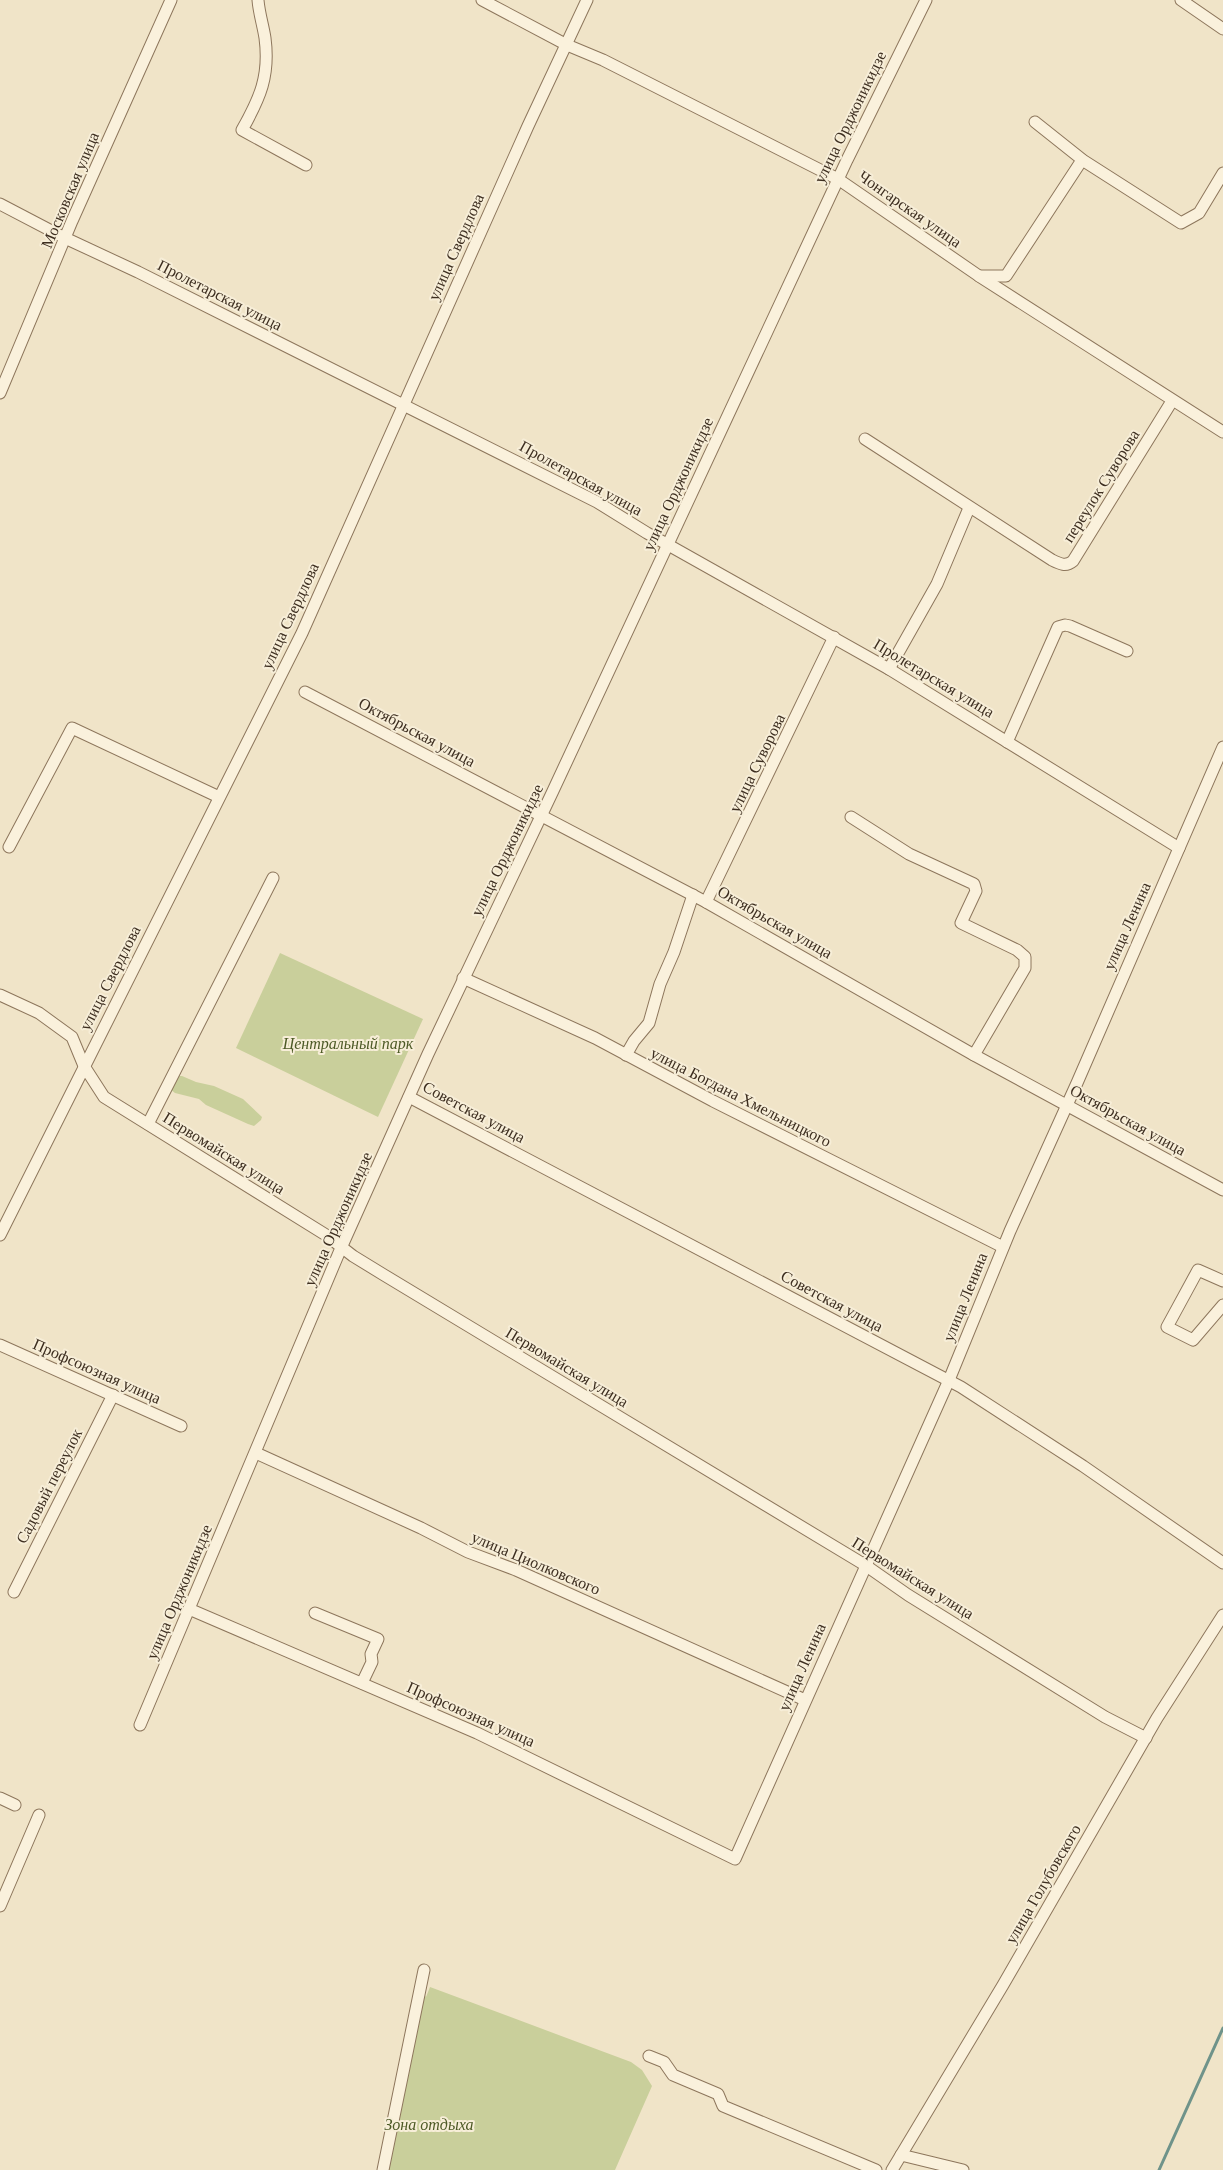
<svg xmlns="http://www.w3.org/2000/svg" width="1223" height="2170" viewBox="0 0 1223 2170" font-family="Georgia,serif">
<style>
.green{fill:#c9cf9b}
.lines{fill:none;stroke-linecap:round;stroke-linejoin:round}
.stream{stroke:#6f938a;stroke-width:3}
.minor-casing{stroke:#8d765c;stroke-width:13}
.minor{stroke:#faf1dc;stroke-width:11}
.labels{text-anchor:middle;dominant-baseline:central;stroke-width:4;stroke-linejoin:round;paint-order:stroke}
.street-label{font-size:16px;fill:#3d2e20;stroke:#f7eed8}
.park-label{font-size:16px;font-style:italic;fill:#4d5a26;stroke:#f7eed8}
</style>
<rect width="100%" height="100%" fill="#f0e4c8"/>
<!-- green -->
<g class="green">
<path d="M280 953 423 1019 378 1117 236 1048Z"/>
<path d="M176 1076H182L196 1082 214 1086 243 1099 262 1117 261 1120 254 1126 248 1124 206 1105 199 1099 175 1093 170 1089Z"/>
<path d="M430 1987 631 2062 642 2070 652 2086 615 2170H388L421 1988 426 1997Z"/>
</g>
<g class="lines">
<!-- stream -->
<path class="stream" d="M1159 2170 1223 2028"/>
<!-- minor casing -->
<g class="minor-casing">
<g id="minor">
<path d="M258 0C259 13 263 25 265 38 270 76 260 98 242 130L306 165"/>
<path d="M482 0 567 45 603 60 838 179 979 276 1223 432"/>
<path d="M1181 0 1223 29"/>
<path d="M1035 122 1084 161 1181 223 1199 213 1223 173"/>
<path d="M0 204 65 238 138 272 597 502 647 533 889 669 1179 848"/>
<path d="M979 276H1006L1082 160"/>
<path d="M0 393 72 221 171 0"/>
<path d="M865 439 1052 560C1060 564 1066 567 1073 561L1172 401"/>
<path d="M889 669 937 584 969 508"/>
<path d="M305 692 706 902 974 1055 1223 1190"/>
<path d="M1007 742 1058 627 1065 625 1070 626 1127 651"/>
<path d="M851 817 909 854 974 884 976 891 961 923 1017 950 1025 957V968L974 1055"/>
<path d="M9 847 72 728 219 797"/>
<path d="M706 902 834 637"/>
<path d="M463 978 595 1038 713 1101 1003 1247"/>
<path d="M0 995 39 1013 72 1037 84 1066 104 1097 326 1235 353 1256 384 1275 865 1565 908 1595 1105 1717 1146 1738"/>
<path d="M626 1055 634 1041 649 1023 660 984 674 952 693 895"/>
<path d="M409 1097 961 1387 1083 1466 1223 1563"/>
<path d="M148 1124 273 878"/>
<path d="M0 1235 302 633 528 126 587 0"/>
<path d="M1223 1281 1198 1270 1167 1327 1193 1340 1223 1305"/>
<path d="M0 1345 181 1426"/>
<path d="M256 1453 421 1528 468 1552 516 1570 805 1700"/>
<path d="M14 1592 113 1395"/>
<path d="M189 1609 477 1733 735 1859 949 1380 1010 1231 1077 1083 1223 747"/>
<path d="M315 1613 378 1639 371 1654 372 1662 362 1683"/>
<path d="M140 1725 341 1248 428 1054 552 793 847 160 926 0"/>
<path d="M0 1798 15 1805"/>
<path d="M0 1906 39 1815"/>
<path d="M649 2056 664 2062 673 2075 718 2094 723 2106 876 2170"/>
<path d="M901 2155 963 2170"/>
<path d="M383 2170 424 1970"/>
<path d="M892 2170 1003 1985 1157 1718 1223 1615"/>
</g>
</g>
<!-- minor -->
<use href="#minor" class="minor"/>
</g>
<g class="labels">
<!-- street labels -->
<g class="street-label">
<text transform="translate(850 117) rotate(-64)">улица Орджоникидзе</text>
<text transform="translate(70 190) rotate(-67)">Московская улица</text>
<text transform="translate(910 209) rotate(35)">Чонгарская улица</text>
<text transform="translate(456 247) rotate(-66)">улица Свердлова</text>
<text transform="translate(220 295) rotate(27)">Пролетарская улица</text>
<text transform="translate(581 478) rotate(29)">Пролетарская улица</text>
<text transform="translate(678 484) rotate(-65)">улица Орджоникидзе</text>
<text transform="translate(1101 486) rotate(-58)">переулок Суворова</text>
<text transform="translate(290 616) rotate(-65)">улица Свердлова</text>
<text transform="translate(934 678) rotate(31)">Пролетарская улица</text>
<text transform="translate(417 732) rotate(28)">Октябрьская улица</text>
<text transform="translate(757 763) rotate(-64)">улица Суворова</text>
<text transform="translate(507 850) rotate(-64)">улица Орджоникидзе</text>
<text transform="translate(775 922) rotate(30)">Октябрьская улица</text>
<text transform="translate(1127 926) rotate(-66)">улица Ленина</text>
<text transform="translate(110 978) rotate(-63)">улица Свердлова</text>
<text transform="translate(741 1097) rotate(27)">улица Богдана Хмельницкого</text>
<text transform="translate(474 1112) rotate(28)">Советская улица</text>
<text transform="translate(1128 1120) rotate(29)">Октябрьская улица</text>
<text transform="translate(224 1153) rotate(32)">Первомайская улица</text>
<text transform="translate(338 1219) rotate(-66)">улица Орджоникидзе</text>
<text transform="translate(965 1297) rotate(-68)">улица Ленина</text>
<text transform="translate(832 1301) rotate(28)">Советская улица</text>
<text transform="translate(567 1367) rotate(31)">Первомайская улица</text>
<text transform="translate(97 1371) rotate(24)">Профсоюзная улица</text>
<text transform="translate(49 1486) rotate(-63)">Садовый переулок</text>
<text transform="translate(536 1563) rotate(23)">улица Циолковского</text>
<text transform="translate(913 1578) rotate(32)">Первомайская улица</text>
<text transform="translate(179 1592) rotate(-67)">улица Орджоникидзе</text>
<text transform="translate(802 1667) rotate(-66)">улица Ленина</text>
<text transform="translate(471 1714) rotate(24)">Профсоюзная улица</text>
<text transform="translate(1043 1884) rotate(-60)">улица Голубовского</text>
</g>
<!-- park labels -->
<g class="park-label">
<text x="348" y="1043">Центральный парк</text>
<text x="429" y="2124">Зона отдыха</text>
</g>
</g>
</svg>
